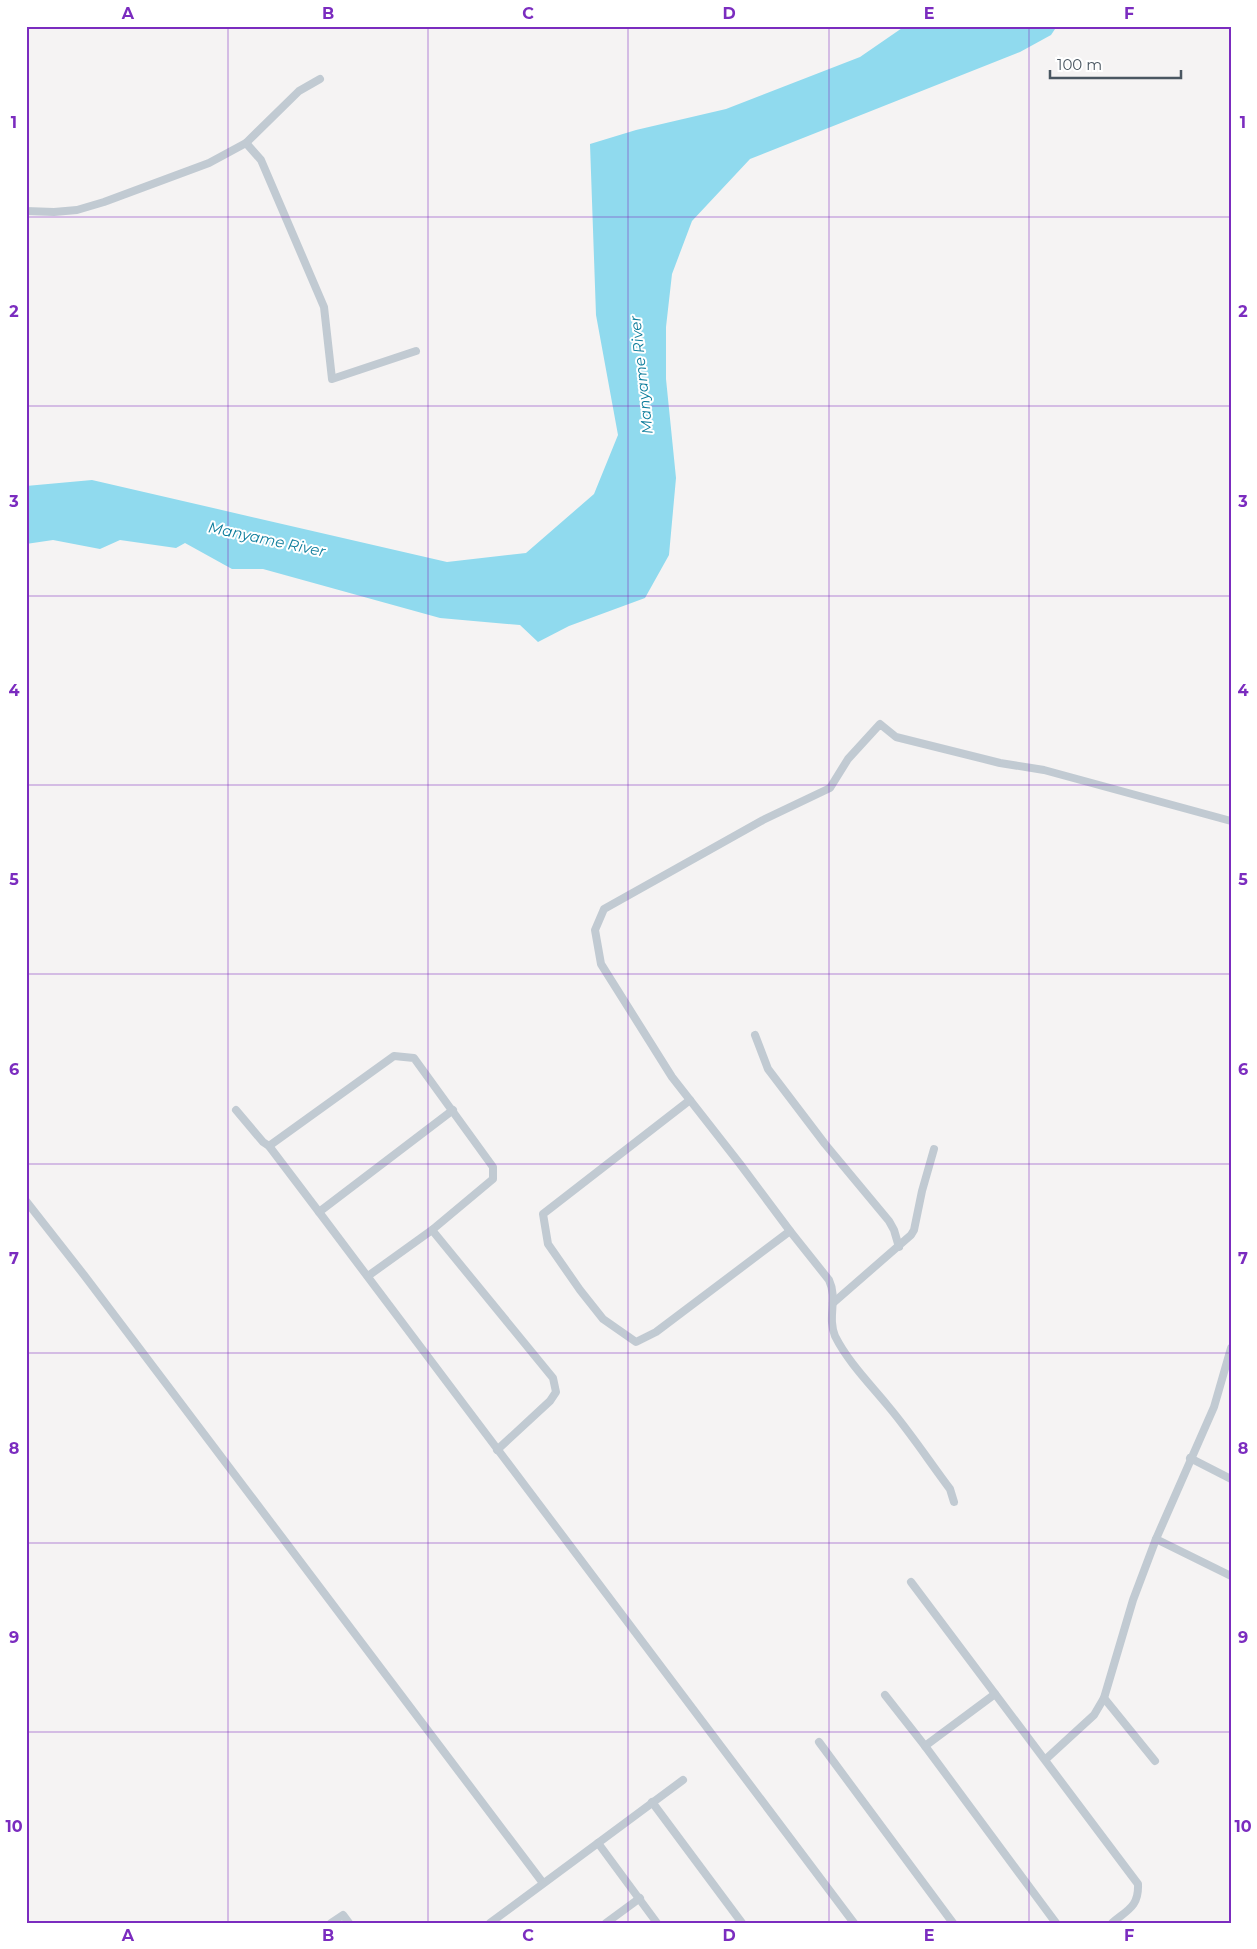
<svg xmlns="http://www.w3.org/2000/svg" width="1257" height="1949" viewBox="0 0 1257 1949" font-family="Montserrat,sans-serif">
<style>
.water{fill:#90daee}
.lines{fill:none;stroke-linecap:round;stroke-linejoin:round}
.street{stroke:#c1cad2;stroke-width:8}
.grid{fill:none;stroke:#7b2cbf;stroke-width:1;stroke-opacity:0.55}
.labels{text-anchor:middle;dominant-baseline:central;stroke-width:4;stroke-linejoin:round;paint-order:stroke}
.water-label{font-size:15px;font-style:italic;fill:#0c7c9b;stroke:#fff}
.neatline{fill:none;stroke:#7b2cbf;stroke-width:2}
.grid-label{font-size:16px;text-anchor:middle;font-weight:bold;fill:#7b2cbf}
</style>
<rect width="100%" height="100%" fill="#f5f3f3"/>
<!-- water -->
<path class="water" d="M905 26H1057L1051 35 1020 52 750 159 692 221 672 274 666 327V379L676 478 669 555 645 598 569 626 538 642 520 625 440 618 263 569H232L185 543 176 548 120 540 100 549 53 540 26 544V486L92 480 447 562 526 553 594 494 618 435 596 315 590 144 636 130 726 109 860 57Z"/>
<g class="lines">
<!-- street -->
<g class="street">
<path d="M246 143 261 160 324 307 332 379 416 351"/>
<path d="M26 211 54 212 77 210 104 202 209 163 246 143 299 91 320 79"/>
<path d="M755 1035 768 1069 825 1144 889 1221 894 1230 899 1247"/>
<path d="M690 1100 543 1214 548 1244 580 1290 603 1319 636 1342 656 1332 790 1231"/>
<path d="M236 1110 263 1142 269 1146 319 1212 854 1923"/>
<path d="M269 1146 394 1056 414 1058 493 1167V1179L432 1230 368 1276"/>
<path d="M26 1201 84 1275 543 1883"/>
<path d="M319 1212 453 1110"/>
<path d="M432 1230 553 1378 556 1392 550 1401 497 1450"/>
<path d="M833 1303 911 1235 914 1230 922 1191 934 1149"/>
<path d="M1190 1458 1231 1479"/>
<path d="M954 1502 950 1489C929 1461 910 1432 888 1406 870 1384 848 1362 835 1336 827 1317 838 1299 829 1280L790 1231 740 1164 672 1077 601 964 595 930 604 909 763 820 830 788 848 759 880 724 896 737 1000 763 1044 770 1231 821"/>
<path d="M1156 1539 1231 1576"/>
<path d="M911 1582 1138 1884C1139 1907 1127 1910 1112 1923"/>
<path d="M885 1695 925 1746 1056 1923"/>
<path d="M1104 1698 1155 1761"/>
<path d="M819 1742 953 1923"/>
<path d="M925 1746 995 1694"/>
<path d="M1046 1759 1094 1715 1104 1698 1133 1600 1156 1539 1214 1407 1231 1348"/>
<path d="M652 1802 742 1923"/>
<path d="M598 1843 657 1923"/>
<path d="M331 1923 343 1915 349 1923"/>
<path d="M490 1923 683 1780"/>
<path d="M606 1923 640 1898"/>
</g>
</g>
<!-- grid -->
<path class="grid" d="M228 26V1923M428 26V1923M628 26V1923M829 26V1923M1029 26V1923M26 217H1231M26 406H1231M26 596H1231M26 785H1231M26 974H1231M26 1164H1231M26 1353H1231M26 1543H1231M26 1732H1231"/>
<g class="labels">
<!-- water labels -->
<g class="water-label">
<text transform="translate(641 375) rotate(-96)">Manyame River</text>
<text transform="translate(267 539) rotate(12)">Manyame River</text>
</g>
</g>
<!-- border -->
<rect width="1257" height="1949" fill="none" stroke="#ffffff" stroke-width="55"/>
<!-- scale -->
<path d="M1050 70v8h131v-8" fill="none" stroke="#4a5661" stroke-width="2.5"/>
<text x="1057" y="70" font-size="15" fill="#4a5661" stroke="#ffffff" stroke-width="4" paint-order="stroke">100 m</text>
<rect x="28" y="28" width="1202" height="1894" class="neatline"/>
<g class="grid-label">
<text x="128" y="19">A</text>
<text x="328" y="19">B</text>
<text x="528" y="19">C</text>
<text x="729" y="19">D</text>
<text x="929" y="19">E</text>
<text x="1129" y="19">F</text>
<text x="14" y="128">1</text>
<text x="1243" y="128">1</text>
<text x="14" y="317">2</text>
<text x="1243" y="317">2</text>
<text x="14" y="507">3</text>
<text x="1243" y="507">3</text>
<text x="14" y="696">4</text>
<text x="1243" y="696">4</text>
<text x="14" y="885">5</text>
<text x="1243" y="885">5</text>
<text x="14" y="1075">6</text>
<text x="1243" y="1075">6</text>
<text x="14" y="1264">7</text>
<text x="1243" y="1264">7</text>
<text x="14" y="1454">8</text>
<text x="1243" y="1454">8</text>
<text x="14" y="1643">9</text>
<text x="1243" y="1643">9</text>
<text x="14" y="1832">10</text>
<text x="1243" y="1832">10</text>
<text x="128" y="1941">A</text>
<text x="328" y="1941">B</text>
<text x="528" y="1941">C</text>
<text x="729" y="1941">D</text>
<text x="929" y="1941">E</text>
<text x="1129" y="1941">F</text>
</g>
</svg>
